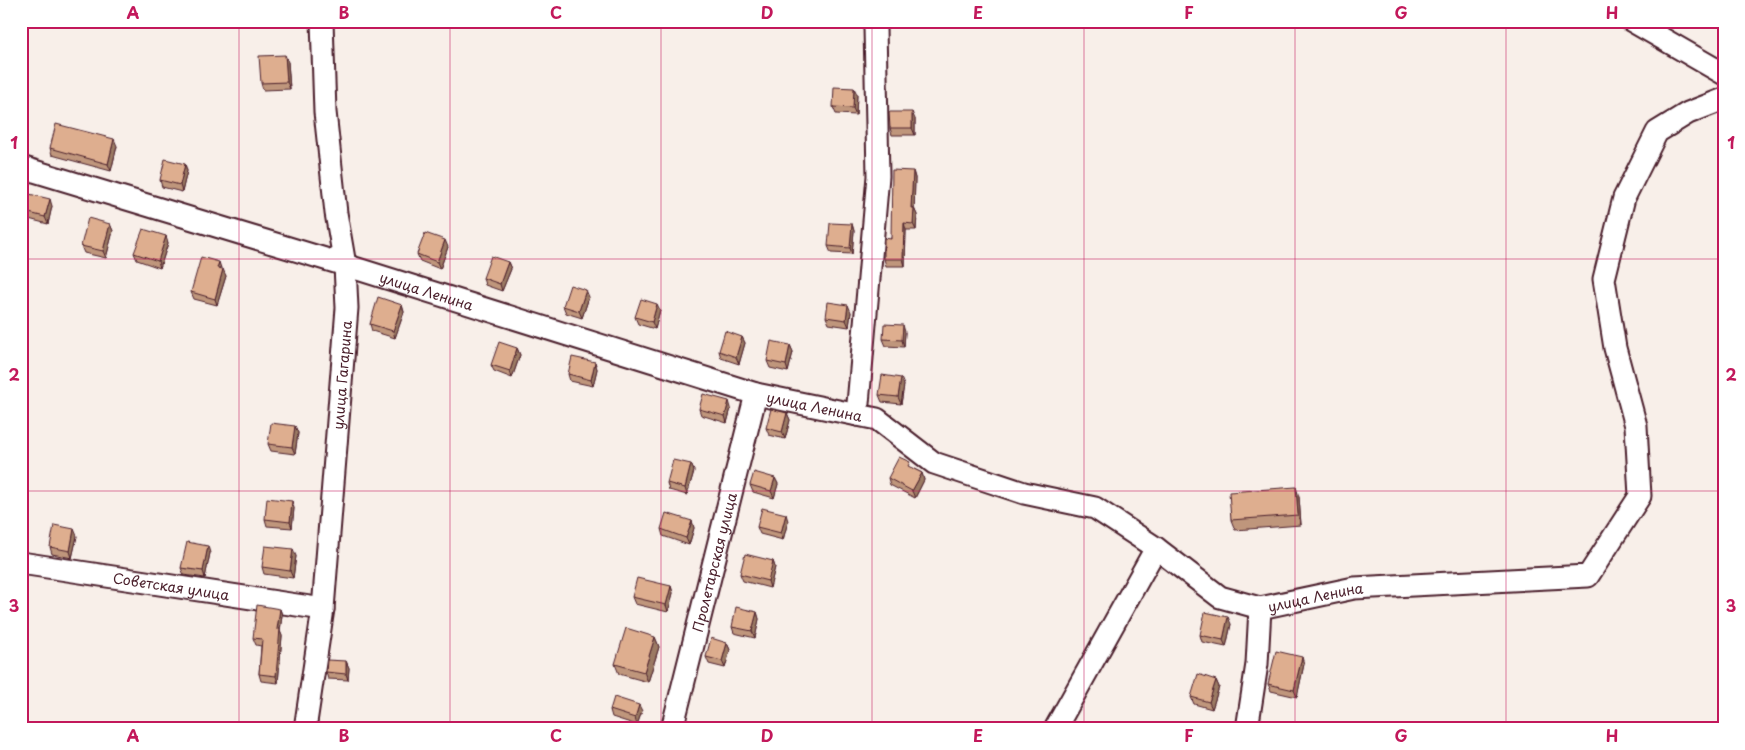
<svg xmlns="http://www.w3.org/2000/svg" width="1745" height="750" viewBox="0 0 1745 750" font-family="'Playpen Sans',sans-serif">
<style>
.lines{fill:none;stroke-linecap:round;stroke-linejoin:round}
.minor-casing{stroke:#4a1f2b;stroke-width:25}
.minor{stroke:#fff;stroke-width:21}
.wall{fill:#bf967b;stroke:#4a1f2b}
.shaded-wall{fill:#9b7a64;stroke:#4a1f2b}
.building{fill:#deae8f;stroke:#4a1f2b}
.grid{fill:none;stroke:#c2185b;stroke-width:1;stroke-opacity:0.55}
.labels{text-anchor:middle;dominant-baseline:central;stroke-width:4;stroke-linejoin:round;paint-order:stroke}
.street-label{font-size:14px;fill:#4a1f2b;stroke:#fff}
.neatline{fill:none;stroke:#c2185b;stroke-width:2}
.grid-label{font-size:16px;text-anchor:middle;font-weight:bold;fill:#c2185b}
</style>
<rect width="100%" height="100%" fill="#f8efe9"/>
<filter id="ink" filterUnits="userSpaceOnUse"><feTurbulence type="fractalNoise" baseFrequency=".02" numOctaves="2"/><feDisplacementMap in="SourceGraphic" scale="10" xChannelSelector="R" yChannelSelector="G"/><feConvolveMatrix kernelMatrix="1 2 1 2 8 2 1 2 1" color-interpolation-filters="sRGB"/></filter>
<g filter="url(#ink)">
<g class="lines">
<!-- minor casing -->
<g class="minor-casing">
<g id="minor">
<path d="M1632 21 1724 74"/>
<path id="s1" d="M21 167 345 265 756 394 877 419 934 463 1024 493 1095 508 1156 548 1220 597 1260 608 1354 588 1588 576 1640 496 1636 426 1615 348 1604 279 1624 198 1657 132 1688 113 1724 99"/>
<path d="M857 415 878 176 875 27 872 21"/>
<path id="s2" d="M21 563 323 609"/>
<path id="s3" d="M305 729 323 609 347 308 345 265 336 213 325 112 322 21"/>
<path id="s4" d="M672 729 756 394"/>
<path d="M1055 729 1156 548"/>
<path d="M1247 729 1257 664 1260 608"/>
</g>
</g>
<!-- minor -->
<use href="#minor" class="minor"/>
</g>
<!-- wall -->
<g class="wall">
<path d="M288 62 290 89 263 90 261 83Z"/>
<path d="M857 94 856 115 836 114 833 107Z"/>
<path d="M915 119V135H892L890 128Z"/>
<path d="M117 146 111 171 52 155 50 148Z"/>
<path d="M185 164 187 171 182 192 162 187 160 180Z"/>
<path d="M913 171 915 178 914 208 917 215 916 230H906L905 266H886L884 259Z"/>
<path d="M21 192 52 206 48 224 21 217Z"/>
<path d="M110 224 113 231 106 258 84 253 81 246Z"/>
<path d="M852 224 854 231 852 254 831 253 828 246Z"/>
<path d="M166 236 168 243 160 268 137 260 134 253Z"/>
<path d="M448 247 440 269 420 261 417 254Z"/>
<path d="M508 262 511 269 502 291 485 285 483 278Z"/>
<path d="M221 269 226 276 217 305 194 299 191 292Z"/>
<path d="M589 297 582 318 566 313 563 306Z"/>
<path d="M402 305 404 312 395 338 372 331 370 324Z"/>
<path d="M660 310 655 329 638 324 635 317Z"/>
<path d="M851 312 849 327 829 324 826 317Z"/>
<path d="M905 332 904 347 886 346 883 339Z"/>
<path d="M742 337 745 343 739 364 721 358 719 351Z"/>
<path d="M790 345 793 352 788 372 770 368 767 361Z"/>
<path d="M517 348 520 355 512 378 494 371 491 365Z"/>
<path d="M595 362 597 369 593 386 570 381 568 374Z"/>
<path d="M904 385 901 404 882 402 879 395Z"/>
<path d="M731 408 727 423 701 415 699 409Z"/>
<path d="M787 413 790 420 785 439 769 435 766 428Z"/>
<path d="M295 426 298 433 295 454 271 451 268 444Z"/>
<path d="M691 464 694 471 687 495 669 490 667 483Z"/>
<path d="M912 468 922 473 924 480 915 498 890 485 888 478Z"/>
<path d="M775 478 778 484 774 498 753 492 750 485Z"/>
<path d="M1299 497 1301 525 1235 530 1231 520Z"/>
<path d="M294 508 292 528 267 526 265 519Z"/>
<path d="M692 521 694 528 689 545 663 536 661 529Z"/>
<path d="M788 521 783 540 760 534 757 527Z"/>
<path d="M77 536 72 558 52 554 50 547Z"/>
<path d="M210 553 205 578 184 575 181 568Z"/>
<path d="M296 556 293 578 264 574 262 567Z"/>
<path d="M773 561 775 567 770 588 743 581 740 574Z"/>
<path d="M671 586 673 593 668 612 635 604 632 597Z"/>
<path d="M280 609 282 615 280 631 282 636 278 683 261 681 259 674 261 646 256 645 253 638Z"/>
<path d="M757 612 759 619 755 638 734 633 732 627Z"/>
<path d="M1231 624 1226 647 1202 642 1200 635Z"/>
<path d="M655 637 659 647 648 682 619 674 615 664Z"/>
<path d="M727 643 730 650 725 668 709 664 706 657Z"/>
<path d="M346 661 349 668 348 680 328 679 326 672Z"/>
<path d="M1304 664 1297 697 1271 691 1268 684Z"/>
<path d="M1216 680 1219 687 1212 709 1194 704 1191 697Z"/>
<path d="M610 710 642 711 637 725 612 717Z"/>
</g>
<!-- shaded-wall -->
<g class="shaded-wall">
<path d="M285 55 288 62 290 89 287 82Z"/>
<path d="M854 88 857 94 856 115 853 108Z"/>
<path d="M912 112 915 119V135L912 128Z"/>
<path d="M114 139 117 146 111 171 108 164Z"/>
<path d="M185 164 187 171 182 192 180 185Z"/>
<path d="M913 171 915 178 914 215 911 208Z"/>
<path d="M50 199 52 206 48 224 45 217Z"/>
<path d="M914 208 917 215 916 230 913 224Z"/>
<path d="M904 223 906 230 905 266 903 259Z"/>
<path d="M110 224 113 231 106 258 103 251Z"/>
<path d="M852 224 854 231 852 254 850 248Z"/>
<path d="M166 236 168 243 160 268 158 261Z"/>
<path d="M445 240 448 247 440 269 437 262Z"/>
<path d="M219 262 221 268H217Z"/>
<path d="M508 262 511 269 502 291 500 284Z"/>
<path d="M223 269 226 276 217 305 215 299Z"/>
<path d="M586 290 589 297 582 318 579 311Z"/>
<path d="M657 304 660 310 655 329 652 322Z"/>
<path d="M402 305 404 312 395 338 393 331Z"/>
<path d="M848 305 851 312 849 327 846 320Z"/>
<path d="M903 325 905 332 904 347 902 340Z"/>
<path d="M742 337 745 343 739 364 736 357Z"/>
<path d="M790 345 793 352 788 372 786 365Z"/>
<path d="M517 348 520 355 512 378 510 371Z"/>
<path d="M595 362 597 369 593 386 591 380Z"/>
<path d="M901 378 904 385 901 404 898 397Z"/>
<path d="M729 401 731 408 727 423 725 416Z"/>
<path d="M787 413 790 420 785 439 782 432Z"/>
<path d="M295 426 298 433 295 454 292 447Z"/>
<path d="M691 464 694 471 687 495 685 488Z"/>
<path d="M922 473 924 480 915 498 912 491Z"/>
<path d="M775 478 778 484 774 498 771 491Z"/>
<path d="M1296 487 1299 497 1301 525 1298 515Z"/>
<path d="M292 501 294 508 292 528 290 522Z"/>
<path d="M786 514 788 521 783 540 781 533Z"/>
<path d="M692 521 694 528 689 545 686 538Z"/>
<path d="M74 529 77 536 72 558 70 551Z"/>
<path d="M208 546 210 553 205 578 203 571Z"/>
<path d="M293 549 296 556 293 578 290 571Z"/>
<path d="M773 561 775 567 770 588 768 581Z"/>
<path d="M671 586 673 593 668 612 666 605Z"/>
<path d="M280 609 282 615 280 631 282 636 278 683 276 676 277 629Z"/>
<path d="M757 612 759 619 755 638 752 631Z"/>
<path d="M1228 617 1231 624 1226 647 1223 640Z"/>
<path d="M655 637 659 647 648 682 644 672Z"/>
<path d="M727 643 730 650 725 668 722 661Z"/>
<path d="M1302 657 1304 664 1297 697 1294 690Z"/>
<path d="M346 661 349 668 348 680 346 674Z"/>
<path d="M1216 680 1219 687 1212 709 1209 702Z"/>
<path d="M639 705 642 711 637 725 635 718Z"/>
</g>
<!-- building -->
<g class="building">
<path d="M285 55 287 82 261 83 259 56Z"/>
<path d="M834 87 854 88 853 108 833 107Z"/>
<path d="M889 112H912V128H890Z"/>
<path d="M56 124 114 139 108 164 50 148Z"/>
<path d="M165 159 185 164 180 185 160 180Z"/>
<path d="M892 170 913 171 911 208H914L913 224 904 223 903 259H884V238L891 239Z"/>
<path d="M21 192 50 199 45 217 21 211Z"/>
<path d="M88 218 110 224 103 251 81 246Z"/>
<path d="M830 223 852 224 850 248 828 246Z"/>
<path d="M143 229 166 236 158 261 134 253Z"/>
<path d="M425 233 445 240 437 262 417 254Z"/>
<path d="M491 256 508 262 500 284 483 278Z"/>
<path d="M201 257 219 262 217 268 223 269 215 299 191 292Z"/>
<path d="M570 285 586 290 579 311 563 306Z"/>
<path d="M378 297 402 305 393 331 370 324Z"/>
<path d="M641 299 657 304 652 322 635 317Z"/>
<path d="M828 302 848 305 846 320 826 317Z"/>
<path d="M884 324 903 325 902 340 883 339Z"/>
<path d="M725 331 742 337 736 357 719 351Z"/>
<path d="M771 341 790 345 786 365 767 361Z"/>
<path d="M499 342 517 348 510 371 491 365Z"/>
<path d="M572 357 595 362 591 380 568 374Z"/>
<path d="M882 375 901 378 898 397 879 395Z"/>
<path d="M703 394 729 401 725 416 699 409Z"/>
<path d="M771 409 787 413 782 432 766 428Z"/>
<path d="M271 423 295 426 292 447 268 444Z"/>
<path d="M899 457 910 462 908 466 922 473 912 491 888 478Z"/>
<path d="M673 460 691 464 685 488 667 483Z"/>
<path d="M754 472 775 478 771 491 750 485Z"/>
<path d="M1296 487 1298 515 1231 520 1229 492Z"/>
<path d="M267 498 292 501 290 522 265 519Z"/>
<path d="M762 508 786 514 781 533 757 527Z"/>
<path d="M666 513 692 521 686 538 661 529Z"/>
<path d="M54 525 74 529 70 551 50 547Z"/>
<path d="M187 542 208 546 203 571 181 568Z"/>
<path d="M265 546 293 549 290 571 262 567Z"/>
<path d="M745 554 773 561 768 581 740 574Z"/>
<path d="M637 578 671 586 666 605 632 597Z"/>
<path d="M257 605 280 609 277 629H280L276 676 259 674 262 639 253 638Z"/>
<path d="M736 607 757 612 752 631 732 627Z"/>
<path d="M1205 612 1228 617 1223 640 1200 635Z"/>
<path d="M626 628 655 637 644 672 615 664Z"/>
<path d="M711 638 727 643 722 661 706 657Z"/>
<path d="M1276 651 1302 657 1294 690 1268 684Z"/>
<path d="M327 660 346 661V674L326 672Z"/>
<path d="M1198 674 1216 680 1209 702 1191 697Z"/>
<path d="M614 697 639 705 635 718 610 710Z"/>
</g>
</g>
<!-- grid -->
<path class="grid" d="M239 21V729M450 21V729M661 21V729M872 21V729M1084 21V729M1295 21V729M1506 21V729M21 259H1724M21 491H1724"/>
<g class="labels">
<!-- street labels -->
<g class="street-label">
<text stroke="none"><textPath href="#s1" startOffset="424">улица Ленина</textPath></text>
<text stroke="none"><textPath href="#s3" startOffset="356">улица Гагарина</textPath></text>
<text stroke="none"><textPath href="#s1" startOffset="829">улица Ленина</textPath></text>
<text stroke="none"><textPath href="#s4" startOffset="172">Пролетарская улица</textPath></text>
<text stroke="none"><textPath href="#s2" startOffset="152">Советская улица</textPath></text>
<text stroke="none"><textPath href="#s1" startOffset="1384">улица Ленина</textPath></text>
</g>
</g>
<!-- margin -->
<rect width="1745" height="750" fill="none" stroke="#fff" stroke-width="55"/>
<rect x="28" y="28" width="1690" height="694" class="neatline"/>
<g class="grid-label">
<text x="133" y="19">A</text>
<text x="344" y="19">B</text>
<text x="556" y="19">C</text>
<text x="767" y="19">D</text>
<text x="978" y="19">E</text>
<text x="1189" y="19">F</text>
<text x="1401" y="19">G</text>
<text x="1612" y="19">H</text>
<text x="14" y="149">1</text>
<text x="1731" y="149">1</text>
<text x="14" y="381">2</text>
<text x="1731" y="381">2</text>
<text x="14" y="612">3</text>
<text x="1731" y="612">3</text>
<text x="133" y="742">A</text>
<text x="344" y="742">B</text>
<text x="556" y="742">C</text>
<text x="767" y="742">D</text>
<text x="978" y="742">E</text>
<text x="1189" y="742">F</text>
<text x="1401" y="742">G</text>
<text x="1612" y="742">H</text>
</g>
</svg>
